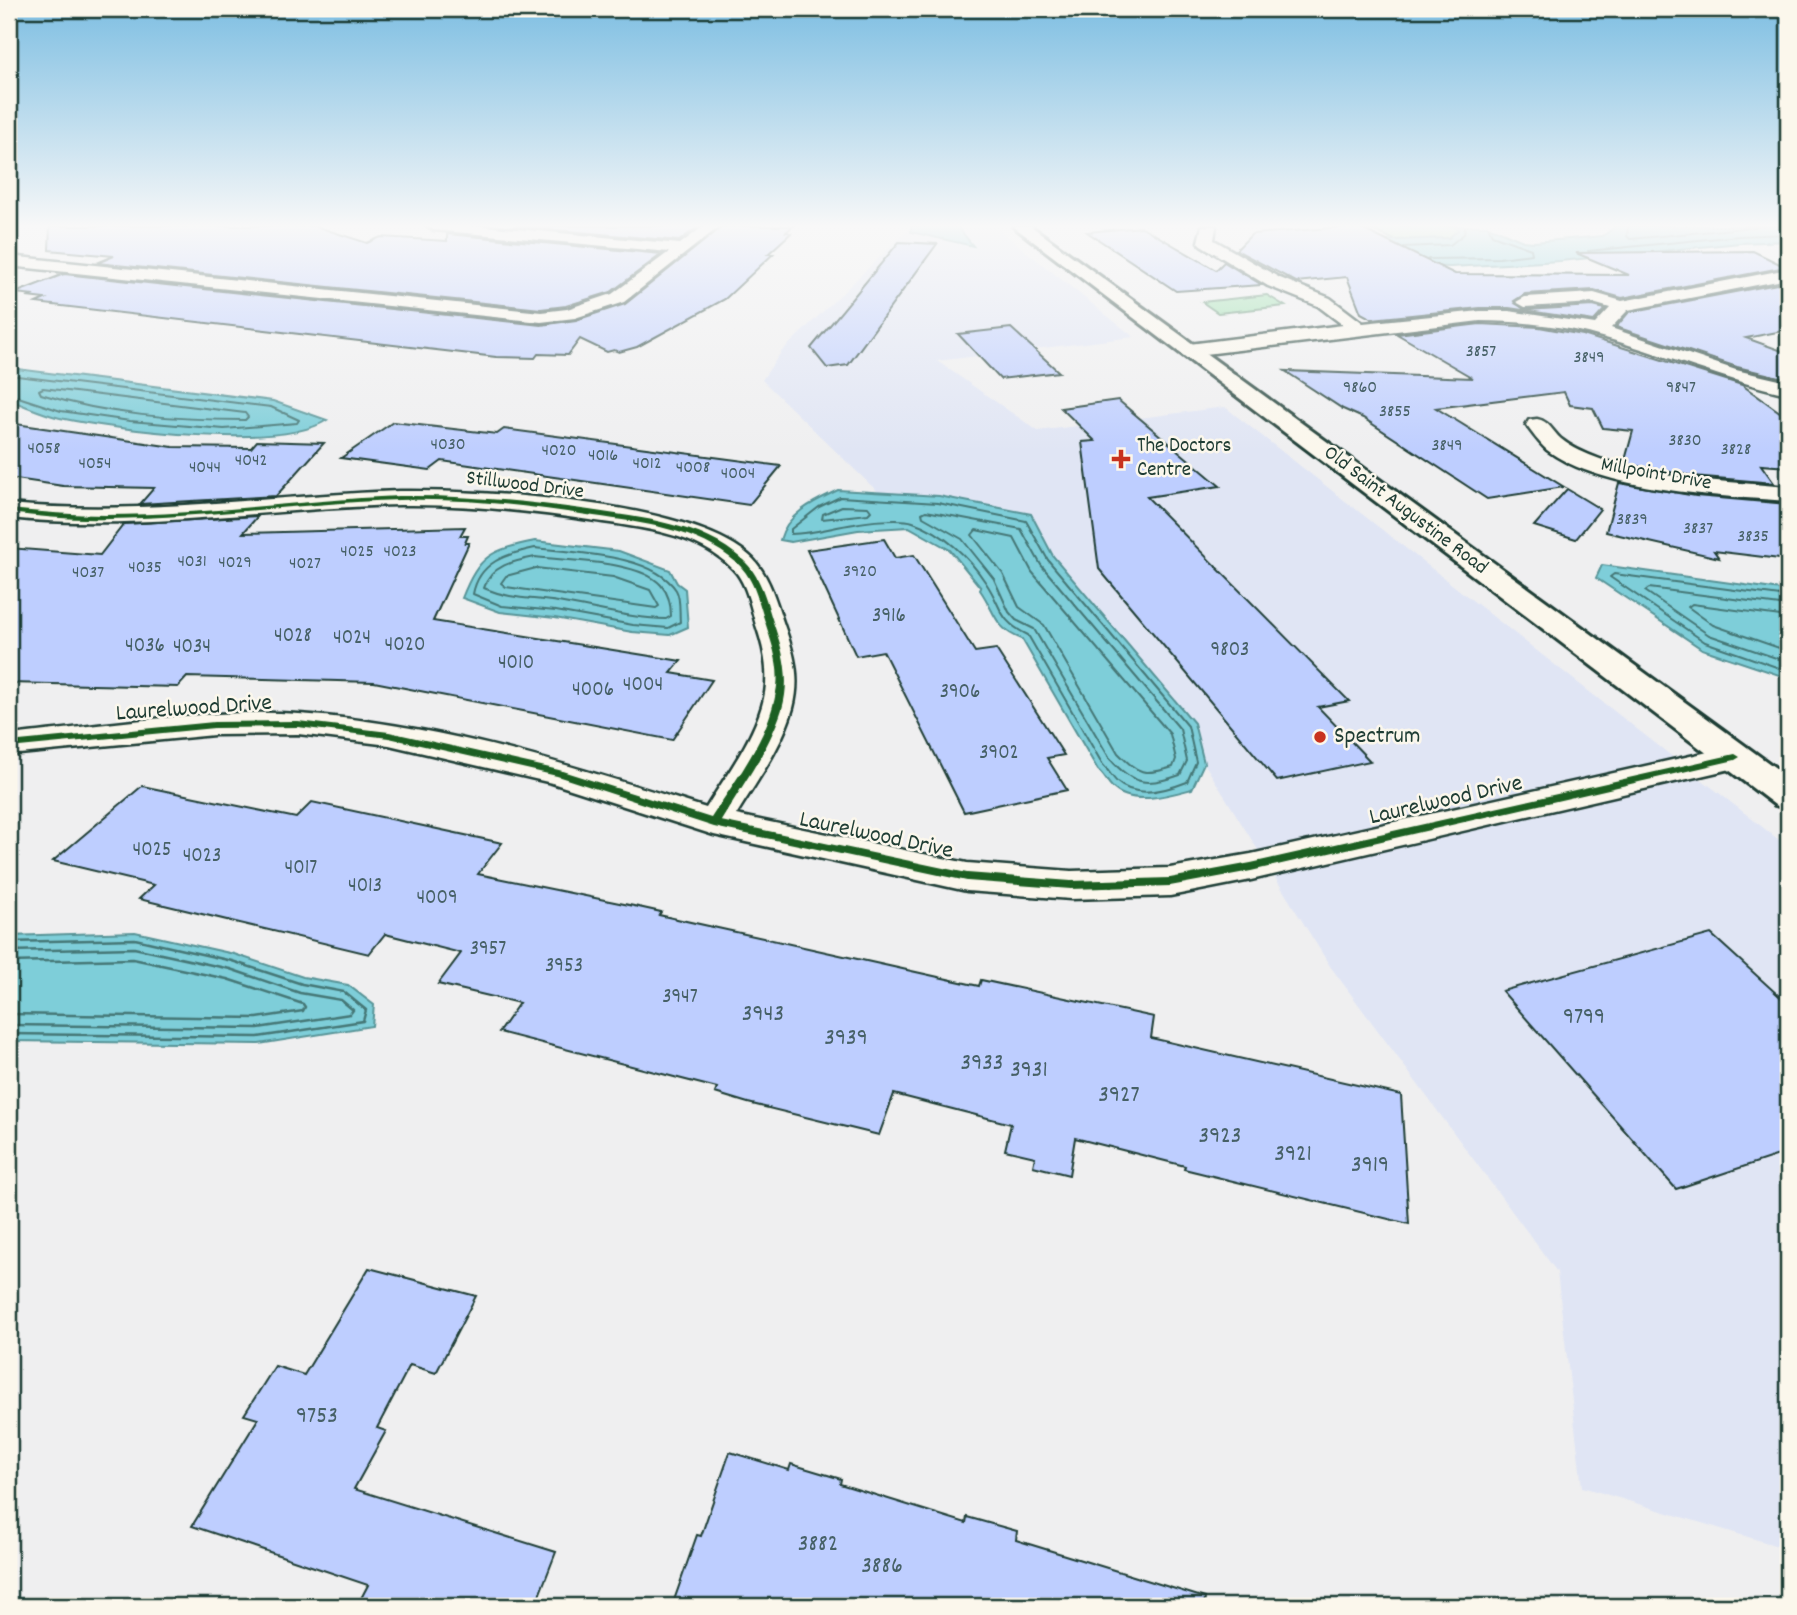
<svg xmlns="http://www.w3.org/2000/svg" width="1797" height="1615" viewBox="0 0 1797 1615" font-family="Dekko,sans-serif">
<style>
.built{fill:#e0e5f4}
.green{fill:#97ddaa;stroke:#5b8d6f;stroke-width:2}
.water{fill:#7eced9;stroke:#589497;stroke-width:2}
.lines{fill:none;stroke-linecap:round;stroke-linejoin:round}
.shore-far1{stroke:#457776;stroke-width:2}
.shore{stroke:#457776;stroke-width:2.5}
.building{fill:#beceff;stroke:#1f3d34;stroke-width:2}
.minor-casing{stroke:#1f3d34;stroke-width:5}
.secondary-casing{stroke:#1f3d34;stroke-width:6}
.minor{fill:#fbf7ec;fill-rule:evenodd}
.secondary{fill:#fbf7ec;fill-rule:evenodd}
.cycleway-casing{stroke:#fbf7ec;stroke-width:5}
.cycleway{fill:#1b5e20;fill-rule:evenodd}
.poi-dot{fill:#c8321e;stroke:#fbf7ec;stroke-width:2.5}
.labels{text-anchor:middle;dominant-baseline:central;stroke-width:5;stroke-linejoin:round;paint-order:stroke}
.far-number-label{font-size:18px;fill:#476167}
.far-poi-label{font-size:21px;fill:#1f3d34;stroke:#fbf7ec;text-anchor:start}
.far-street-label{font-size:21px;fill:#1f3d34;stroke:#fbf7ec}
.number-label{font-size:21px;fill:#476167}
.street-label{font-size:24px;fill:#1f3d34;stroke:#fbf7ec}
.poi-label{font-size:24px;fill:#1f3d34;stroke:#fbf7ec;text-anchor:start}
.near-number-label{font-size:24px;fill:#476167}
</style>
<rect width="100%" height="100%" fill="#efeff0"/>
<filter id="ink" filterUnits="userSpaceOnUse"><feTurbulence type="fractalNoise" baseFrequency=".0143" numOctaves="2"/><feDisplacementMap in="SourceGraphic" scale="14" xChannelSelector="R" yChannelSelector="G"/><feConvolveMatrix kernelMatrix="1 2 1 2 8 2 1 2 1" color-interpolation-filters="sRGB"/></filter>
<g filter="url(#ink)">
<!-- built -->
<path class="built" d="M912 226H994L1134 337 937 361 1038 431 1225 407 1788 847V1549L1582 1487 1557 1272 1330 966 1204 763 1194 723 1053 556 1031 514 940 496 878 492 762 380 782 351Z"/>
<!-- green -->
<g class="green">
<path d="M1362 226H1454L1460 229 1449 238 1395 240Z"/>
<path d="M1267 295 1285 306 1218 313 1202 302Z"/>
</g>
<!-- water -->
<g class="water">
<path d="M911 226H957L973 246 911 232Z"/>
<path d="M1454 226H1488L1523 241 1534 242 1603 236 1616 226H1788V241L1740 243 1560 261 1450 267 1423 266 1348 242 1449 238 1459 229Z"/>
<path d="M9 368 273 401 327 420C281 451 116 430 60 418 43 414 26 406 9 400Z"/>
<path d="M838 490 939 496 1031 514 1053 556 1194 723 1204 763 1192 789C1170 795 1131 807 1112 787 1107 782 1104 775 1098 770L1022 639C994 629 995 611 980 590L981 588 950 550 909 527 858 530 791 542 780 540C787 513 815 501 838 490Z"/>
<path d="M535 541 619 551 670 570 677 583 685 589 688 627 670 635 632 632 555 618 500 612 462 598C479 555 491 550 535 541Z"/>
<path d="M1602 565 1788 591V678L1702 649 1596 578Z"/>
<path d="M135 932 234 954 303 977 348 985 374 1005 372 1026 259 1044 9 1041V936Z"/>
</g>
<g class="lines">
<!-- shore-far1 -->
<g class="shore-far1">
<path d="M1628 226 1627 236 1630 239 1764 226"/>
<path d="M1403 247 1450 245 1464 234 1465 226"/>
<path d="M1588 251 1739 236 1788 234"/>
<path d="M1428 259 1499 258 1532 254 1531 249 1492 235 1488 226"/>
<path d="M9 375 271 407 299 420 297 423 224 429 130 421 61 411 9 394"/>
<path d="M43 388 245 413 248 417 245 420C176 420 107 415 41 394L39 390Z"/>
<path d="M840 497 938 503 1026 521 1048 560 1188 726 1196 762 1187 782C1167 790 1136 799 1117 782 1112 777 1108 770 1103 765L1028 635C997 620 1003 608 986 583 969 557 943 532 913 522 902 518 867 521 854 524 833 527 813 534 791 534V529L819 507Z"/>
<path d="M842 506 868 507 871 511 868 514 822 519 823 514Z"/>
<path d="M926 511 1021 529 1041 565 1180 729 1187 761 1180 775C1147 787 1133 785 1110 759L1034 629 1016 620 1009 612 994 579 962 539 923 517 922 513Z"/>
<path d="M976 530 1014 538 1032 572 1170 734 1176 759 1173 767C1143 776 1139 774 1118 753L1044 625 1019 607 1003 574 972 535Z"/>
<path d="M535 548C575 553 653 554 676 590 681 598 679 612 680 622L668 628 633 625 556 611 502 606 473 594C479 562 506 554 535 548Z"/>
<path d="M535 557C567 561 639 560 661 585 669 594 671 605 671 616L666 619C629 618 595 608 558 602 533 598 508 599 484 588 491 565 514 561 535 557Z"/>
<path d="M536 568 613 577 650 590 659 606 656 608 506 587 501 583 506 576Z"/>
<path d="M1788 597 1614 574 1610 577 1705 642 1788 671"/>
<path d="M1788 606 1649 588 1645 591 1709 635 1788 662"/>
<path d="M1788 617 1692 604 1688 607 1713 625 1788 651"/>
</g>
<!-- shore -->
<g class="shore">
<path d="M9 942 135 939 232 961 302 984 344 992 366 1010 363 1021 258 1037 9 1034"/>
<path d="M9 951 134 948 230 969 300 993 341 1000 353 1010 350 1014 258 1028 9 1025"/>
<path d="M9 962 133 959 227 979 303 1004 305 1007 303 1011 257 1018 9 1014"/>
</g>
</g>
<!-- building -->
<g class="building">
<path d="M50 226H315L367 243 381 237 447 241V234L662 254 611 292 566 306 541 309 97 263 114 256 49 250Z"/>
<path d="M513 226H699L679 241Z"/>
<path d="M723 226H793L786 232 791 233 768 254H773L725 299 637 347 619 352 614 350 607 352 580 339 568 355 538 354 535 358 496 357 36 303 45 299 27 297 34 295 15 293 64 274 541 325 576 320 625 304Z"/>
<path d="M1356 226 1455 274 1629 275 1576 253 1753 251 1786 267 1622 298 1594 290 1525 294 1514 301 1525 310 1593 306 1605 309 1594 321 1509 308H1480L1372 319 1361 313 1347 277 1296 282 1236 250 1252 234Z"/>
<path d="M1142 227 1216 270 1224 262 1262 285 1176 291 1087 232Z"/>
<path d="M899 242 937 244 848 365 827 368 811 348Z"/>
<path d="M1788 282V330L1746 338 1788 353V376L1779 377 1737 367 1616 327 1629 312Z"/>
<path d="M1480 324 1539 327 1583 335 1742 385 1788 418V467L1761 465 1774 483 1693 476 1624 464 1633 431 1603 428 1593 408 1570 405 1564 392 1436 408 1564 487 1487 499 1363 418 1343 409 1285 371 1473 378 1397 334Z"/>
<path d="M1011 328 1059 372 1000 379 958 334Z"/>
<path d="M1118 400 1220 486 1147 497 1349 701 1318 707 1370 761 1277 781 1099 569 1082 442 1095 441 1061 408Z"/>
<path d="M393 422 497 434 504 429 781 466 749 505 442 461 430 470 341 458Z"/>
<path d="M9 423 173 447 251 448 257 441 324 443 276 496 140 504 154 488 63 486 9 478Z"/>
<path d="M1619 483 1696 496 1788 504V560L1714 551 1719 558 1606 532Z"/>
<path d="M1567 489 1600 509 1576 539 1534 526Z"/>
<path d="M258 516 243 533 465 527 460 536H468L465 543H469L433 621 681 661 671 673 712 680 672 740 374 682 187 677 178 687 9 683V548L100 555 124 524Z"/>
<path d="M884 539 895 558 914 555 975 652 996 649 1064 755 1047 758 1067 790 964 812 883 651 856 656 807 550Z"/>
<path d="M142 786 296 818 312 802 502 843 478 874 634 906 661 912 659 915 979 986 981 980 1154 1017 1151 1038 1401 1095 1409 1224 1184 1169 1185 1166 1075 1138 1069 1175 1033 1166 1035 1157 1005 1150 1011 1124 894 1094 879 1135 748 1103 715 1093 717 1088 499 1032 519 1003 438 984 461 953 385 934 369 954 139 899 154 885 53 861Z"/>
<path d="M1711 934 1788 1004V1152L1676 1189 1502 991Z"/>
<path d="M369 1268 476 1296 436 1373 410 1365 377 1428 386 1431 354 1489 556 1552 535 1606H357L368 1585 192 1526 258 1419 244 1415 275 1366 304 1375Z"/>
<path d="M730 1452 789 1470 791 1464 841 1479 840 1484 966 1523 967 1517 1017 1531 1016 1540 1205 1598 1204 1606H672L697 1535 701 1536Z"/>
</g>
<g class="lines">
<!-- minor casing -->
<g class="minor-casing">
<g id="minor">
<path d="M427 226H483L680 244 704 226H720L624 302 575 318 541 322 9 266V256L541 312 567 309 612 294 669 252 434 230Z"/>
<path d="M1202 226H1216L1214 240 1280 278 1330 298 1363 323 1480 311H1509L1595 324 1610 308 1593 303 1525 307 1516 302 1525 297 1594 293 1622 301 1788 269V279L1628 310 1611 328 1736 370 1788 382V394C1723 380 1662 353 1598 336 1561 325 1518 321 1480 321L1189 356 1182 354 1180 350 1189 344 1343 325 1318 306 1268 286 1201 245 1198 242Z"/>
<path d="M1537 419C1549 421 1552 431 1561 439 1572 448 1586 454 1600 459 1659 480 1726 481 1788 487V501C1722 496 1600 491 1547 450 1539 443 1532 433 1526 425L1529 420Z"/>
<path d="M399 491C480 490 696 501 753 559 770 577 776 602 784 625 794 653 801 678 793 708 782 747 757 781 736 815L967 863 1071 871 1170 868 1251 854 1735 746 1747 749 1752 757 1747 765 1735 768 1251 880 1170 896 1071 899 967 891 714 835 552 783 389 745 298 734 214 735 9 755V735C102 726 206 708 299 714 438 723 574 766 706 808 726 775 751 743 762 706 770 679 766 655 757 628 751 610 748 584 733 569 698 533 643 528 596 521 531 511 466 504 400 505 269 508 140 532 9 518V504C140 516 268 496 399 491Z"/>
</g>
</g>
<!-- secondary casing -->
<g class="secondary-casing">
<path id="secondary" d="M1013 226H1031L1788 777V809L1775 805Z"/>
</g>
<!-- minor -->
<use href="#minor" class="minor"/>
<!-- secondary -->
<use href="#secondary" class="secondary"/>
<!-- cycleway casing -->
<g class="cycleway-casing">
<path id="cycleway" d="M399 496C463 495 526 501 589 510 642 518 702 523 743 560 761 576 766 600 773 622 783 651 791 678 782 709 769 750 742 785 721 821L967 873 1071 881 1170 878 1251 863 1735 754 1740 757 1735 760 1251 871 1170 886 1071 889 967 881 714 827 557 776 389 738 298 727 214 728 9 748V742L214 722 298 721 389 732 559 770 711 818C736 779 768 739 776 692 781 669 773 647 766 625 759 604 755 579 737 563 698 529 644 523 594 516 530 506 465 498 399 500 302 503 206 518 109 519 75 520 42 517 9 513V509C41 512 73 515 105 515 203 515 301 500 399 496Z"/>
</g>
<!-- cycleway -->
<use href="#cycleway" class="cycleway"/>
</g>
</g>
<!-- sky -->
<linearGradient id="sky" x2="0" y2="1"><stop stop-color="#7dbee2"/><stop offset="0.5" stop-color="#f8f8f8"/><stop offset="1" stop-color="#f8f8f8" stop-opacity="0"/></linearGradient>
<rect width="1797" height="452" fill="url(#sky)"/>
<!-- markers -->
<g class="poi-dot">
<path d="M1117.5 448.5h7v7h7v7h-7v7h-7v-7h-7v-7h7z"/>
<circle cx="1320" cy="737" r="7"/>
</g>
<g class="labels">
<!-- far-number labels -->
<g class="far-number-label">
<text x="1481" y="352">3857</text>
<text x="1589" y="358">3849</text>
<text x="1360" y="388">9860</text>
<text x="1681" y="388">9847</text>
<text x="1395" y="412">3855</text>
<text x="1685" y="441">3830</text>
<text x="448" y="445">4030</text>
<text x="1447" y="446">3849</text>
<text x="44" y="449">4058</text>
<text x="1736" y="450">3828</text>
<text x="559" y="451">4020</text>
<text x="603" y="456">4016</text>
<text x="251" y="461">4042</text>
<text x="95" y="464">4054</text>
<text x="647" y="464">4012</text>
<text x="205" y="468">4044</text>
<text x="693" y="468">4008</text>
<text x="738" y="474">4004</text>
<text x="1632" y="520">3839</text>
<text x="1698" y="529">3837</text>
<text x="1753" y="537">3835</text>
<text x="357" y="552">4025</text>
<text x="400" y="552">4023</text>
<text x="192" y="562">4031</text>
<text x="235" y="563">4029</text>
<text x="305" y="564">4027</text>
<text x="145" y="568">4035</text>
<text x="860" y="572">3920</text>
<text x="88" y="573">4037</text>
</g>
<!-- far-poi labels -->
<g class="far-poi-label">
<text x="1137" y="447">The Doctors<tspan x="1137" dy="24">Centre</tspan></text>
</g>
<!-- far-street labels -->
<g class="far-street-label">
<text transform="translate(1656 475) rotate(10)">Millpoint Drive</text>
<text transform="translate(525 486) rotate(7)">Stillwood Drive</text>
<text transform="translate(1405 511) rotate(37)">Old Saint Augustine Road</text>
</g>
<!-- number labels -->
<g class="number-label">
<text x="889" y="617">3916</text>
<text x="293" y="637">4028</text>
<text x="352" y="639">4024</text>
<text x="405" y="646">4020</text>
<text x="145" y="647">4036</text>
<text x="192" y="648">4034</text>
<text x="1230" y="651">9803</text>
<text x="516" y="664">4010</text>
<text x="643" y="686">4004</text>
<text x="593" y="691">4006</text>
<text x="960" y="693">3906</text>
<text x="999" y="754">3902</text>
<text x="152" y="851">4025</text>
<text x="202" y="857">4023</text>
<text x="301" y="869">4017</text>
<text x="365" y="887">4013</text>
<text x="437" y="899">4009</text>
<text x="488" y="950">3957</text>
<text x="564" y="967">3953</text>
<text x="680" y="998">3947</text>
</g>
<!-- street labels -->
<g class="street-label">
<text transform="translate(194 709) rotate(-4)">Laurelwood Drive</text>
<text transform="translate(1446 801) rotate(-13)">Laurelwood Drive</text>
<text transform="translate(876 836) rotate(12)">Laurelwood Drive</text>
</g>
<!-- poi labels -->
<g class="poi-label">
<text x="1334" y="737">Spectrum</text>
</g>
<!-- near-number labels -->
<g class="near-number-label">
<text x="763" y="1015">3943</text>
<text x="1584" y="1018">9799</text>
<text x="846" y="1039">3939</text>
<text x="982" y="1064">3933</text>
<text x="1029" y="1071">3931</text>
<text x="1119" y="1096">3927</text>
<text x="1220" y="1137">3923</text>
<text x="1293" y="1155">3921</text>
<text x="1370" y="1166">3919</text>
<text x="317" y="1417">9753</text>
<text x="818" y="1545">3882</text>
<text x="882" y="1567">3886</text>
</g>
</g>
<!-- margin -->
<rect width="1797" height="1615" fill="none" stroke="#fbf7ec" stroke-width="35"/>
<rect x="18" y="18" width="1762" height="1580" fill="none" stroke="#1f3d34" stroke-width="2.5" filter="url(#ink)"/>
</svg>
